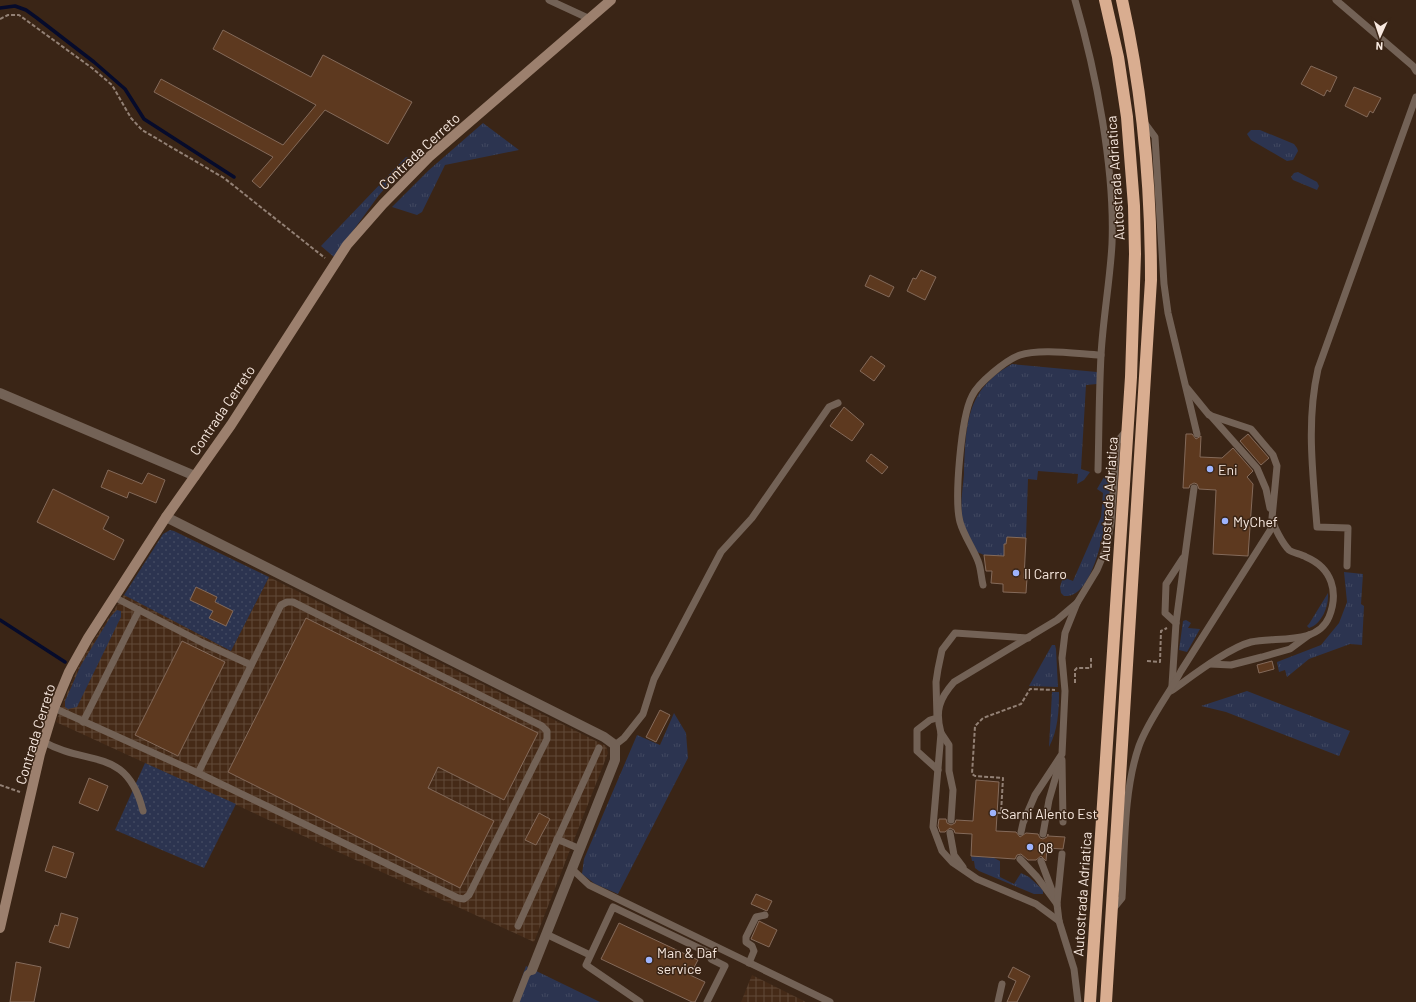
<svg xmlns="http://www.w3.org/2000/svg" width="1416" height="1002" viewBox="0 0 1416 1002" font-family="Barlow,sans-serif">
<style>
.industrial{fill:url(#industrial-grid)}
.grass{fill:url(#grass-tufts)}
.park{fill:url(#park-dots)}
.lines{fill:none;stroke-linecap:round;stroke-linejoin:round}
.stream{stroke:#060b2b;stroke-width:3.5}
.building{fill:#5d391f;stroke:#846a5a}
.path{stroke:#938175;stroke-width:2;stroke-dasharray:4 2;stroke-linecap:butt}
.service{stroke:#736256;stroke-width:7}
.minor{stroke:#736256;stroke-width:10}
.secondary{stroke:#9c806e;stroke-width:10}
.motorway{stroke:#d9ad90;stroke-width:12}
.poi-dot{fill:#9eb4fd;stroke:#3a2516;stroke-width:1.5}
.labels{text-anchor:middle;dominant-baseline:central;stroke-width:3;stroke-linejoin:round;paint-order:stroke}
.street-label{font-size:14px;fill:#f7e8df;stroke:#3a2516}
.poi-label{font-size:14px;fill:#f7e8df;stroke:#3a2516;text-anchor:start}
</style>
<defs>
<pattern id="industrial-grid" width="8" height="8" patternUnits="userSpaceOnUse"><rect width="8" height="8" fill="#452a17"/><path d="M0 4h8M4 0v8" fill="none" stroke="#614938"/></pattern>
<pattern id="grass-tufts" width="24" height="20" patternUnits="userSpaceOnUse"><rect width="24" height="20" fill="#2c3450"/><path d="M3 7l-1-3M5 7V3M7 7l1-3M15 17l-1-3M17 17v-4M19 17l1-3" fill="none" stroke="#414860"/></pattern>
<pattern id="park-dots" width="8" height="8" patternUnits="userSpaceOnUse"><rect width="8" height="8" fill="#2c3450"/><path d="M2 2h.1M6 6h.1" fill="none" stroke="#414860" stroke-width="1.8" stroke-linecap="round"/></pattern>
</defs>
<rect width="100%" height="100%" fill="#3a2516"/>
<!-- industrial -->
<g class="industrial">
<path d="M269 577 606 746 608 753 534 942 56 722 64 700 83 656 124 595 231 651Z"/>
<path d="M752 975 806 1002H741Z"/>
</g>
<!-- grass -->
<g class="grass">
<path d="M483 123 519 150 445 165 422 212 417 215 392 207 429 170Z"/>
<path d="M1251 130H1260L1294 144 1297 148 1298 151 1293 160 1287 161 1251 140 1247 134Z"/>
<path d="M406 157 411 159 379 195 334 257 321 246Z"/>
<path d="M1298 172 1317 182 1319 186 1317 190 1293 180 1291 177 1294 173Z"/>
<path d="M1012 364 1097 372V384L1086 385 1081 469 1090 472 1084 480 1077 484 1078 474 1038 471 1037 480 1028 479 1026 538 1007 537 1006 544H1004V556L984 555 977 552C973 541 963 528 962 516 960 503 963 487 964 474 966 426 965 390 1012 364Z"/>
<path d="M1104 477 1111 481C1109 503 1098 600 1064 596L1061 593 1060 587 1063 577 1073 581 1101 517 1103 493 1097 489Z"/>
<path d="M1344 572 1363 574 1361 604 1364 606 1362 645 1350 644 1309 659 1287 677 1285 670 1279 672 1277 662 1321 645 1339 623 1347 602Z"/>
<path d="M1328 593C1329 606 1322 624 1309 628L1307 626 1309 624Z"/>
<path d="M117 610 121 611V617L77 707 68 709 65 707V701L81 665 111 616Z"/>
<path d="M1186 620 1191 623 1188 628 1200 629 1187 652 1179 650 1183 621Z"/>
<path d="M1052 645H1055L1056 649 1058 687 1029 686Z"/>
<path d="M1247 691 1350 731 1339 756 1226 712 1201 706Z"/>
<path d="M1052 692H1059C1059 711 1058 730 1049 747Z"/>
<path d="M674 713 686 733 688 758 618 894 595 884 582 874 584 859 637 735 660 745Z"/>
<path d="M971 856 994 858 1000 861V877L1014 884 1021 873 1029 877 1043 890V894H1034L979 871 975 868 974 861H972Z"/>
<path d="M526 966 600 1002H513Z"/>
</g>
<!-- park -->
<g class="park">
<path d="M170 530 174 531 269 577 231 651 124 595 163 534Z"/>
<path d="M145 763 236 804 204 868 115 830Z"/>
</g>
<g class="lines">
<!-- stream -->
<g class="stream">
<path d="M0 8 15 6 26 10 37 18 94 62 125 89 144 119 234 177"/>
<path d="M0 620 65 662"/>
</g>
</g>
<!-- building -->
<g class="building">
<path d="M223 30 311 77 323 55 412 102 388 144 325 110 260 188 252 181 273 157 154 92 161 79 283 145 316 105 213 49Z"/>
<path d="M1311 66 1337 77 1330 92 1327 90 1324 96 1301 84Z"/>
<path d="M1354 87 1381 98 1373 113 1370 111 1367 117 1345 106Z"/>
<path d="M921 270 936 277 925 300 907 291 913 278 916 279Z"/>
<path d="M870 275 894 287 889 297 865 286Z"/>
<path d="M871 356 885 366 874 381 860 371Z"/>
<path d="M844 407 864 424 852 441 830 426Z"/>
<path d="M1186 434H1192L1196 439 1201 436 1200 457 1222 458 1233 448 1253 471 1247 477 1253 484 1248 556 1213 554 1216 490 1199 489 1197 484 1194 483 1190 485 1189 488H1183Z"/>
<path d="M1248 434 1269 458 1261 465 1240 441Z"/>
<path d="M871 454 888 467 882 474 866 461Z"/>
<path d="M108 470 142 484 148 473 165 480 156 503 129 492 127 498 101 487Z"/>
<path d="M53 489 109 517 103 529 124 540 114 560 37 522Z"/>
<path d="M1007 537 1026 538 1024 578H1027L1026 593 1003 592V584L991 583 992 571H986L984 555 1004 556V544H1006Z"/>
<path d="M196 587 217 597 215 602 233 611 226 626 209 618 213 611 190 600Z"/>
<path d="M306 618 538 733 504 800 438 767 428 788 494 821 460 888 228 772Z"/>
<path d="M182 641 225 662 178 756 135 735Z"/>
<path d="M1272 661 1274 669 1259 673 1257 665Z"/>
<path d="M660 710 670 715 656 742 646 737Z"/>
<path d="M89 778 108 786 98 811 79 803Z"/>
<path d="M976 780 999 782 996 831 1016 832 1020 837 1026 833 1038 834 1040 838 1043 839 1047 837 1048 834V836L1065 837 1063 849 1047 848 1046 861 1041 856 1036 860H1028L1021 854 1017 855 1015 859 971 856 972 834 955 833 954 830 950 828 945 832H940L938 826 939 819H946L947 823 951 825 955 823 956 820 973 821Z"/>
<path d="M539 813 550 819 536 845 525 840Z"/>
<path d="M53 846 74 853 66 878 45 871Z"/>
<path d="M756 894 772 901 767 911 751 904Z"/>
<path d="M61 913 78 918 69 948 49 942 55 925 58 926Z"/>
<path d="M759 921 777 930 769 947 751 939Z"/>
<path d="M619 923 698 960 690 975 705 982 695 1002H692L601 959Z"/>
<path d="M16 962 41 967 34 1002H10Z"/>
<path d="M1013 967 1030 976 1017 1002H1007L1016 981 1008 977Z"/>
</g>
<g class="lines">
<!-- path -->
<g class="path">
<path d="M0 19 8 15H19L92 68 112 85 131 118 142 130 224 178 325 258"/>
<path d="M1147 661 1160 662 1161 631 1167 628"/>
<path d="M1075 683V670L1077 668H1091V658"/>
<path d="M0 785 20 792"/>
<path d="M997 813H1001L1003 778 975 776 972 774 975 726 983 718 1021 704 1030 689 1055 690"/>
</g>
<!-- service -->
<g class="service">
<path d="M549 0 590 19"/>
<path d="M1075 0C1096 72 1115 169 1112 244 1110 281 1103 318 1101 355 1099 394 1099 432 1098 470"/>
<path d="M1336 0 1413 66 1416 71"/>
<path d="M1144 122 1155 137 1164 284 1168 313 1197 434"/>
<path d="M1210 415 1257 468 1266 489 1270 508"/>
<path d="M1347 566 1348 528 1317 527C1313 474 1306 422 1318 369L1416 97"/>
<path d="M983 585C981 577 981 568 978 561 973 548 964 536 960 522 954 500 961 417 972 396 978 383 1006 360 1020 355 1040 348 1079 354 1101 355"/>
<path d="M114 597 203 643 251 665"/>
<path d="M287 602H293L542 726 547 731V739L469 895 464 899 458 898 198 773 281 605Z"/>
<path d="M1176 623 1165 613 1166 584 1183 558"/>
<path d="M1210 664 1231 665 1262 657 1290 649 1309 635"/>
<path d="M1172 685 1176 623 1194 488"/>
<path d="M1171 691C1191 677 1228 648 1251 642 1275 636 1317 646 1329 617 1339 592 1332 568 1306 557 1301 554 1293 553 1289 550 1283 544 1273 526 1272 518L1277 466 1273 455 1251 429 1209 415 1187 388"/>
<path d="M54 708 198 773"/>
<path d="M83 722 139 610"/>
<path d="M941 733 949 745V771L953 790 951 820"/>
<path d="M44 742C88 767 127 746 143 811"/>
<path d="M615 745 624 738 643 714 654 679 721 552 752 518 829 407 838 403"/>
<path d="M1062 760 1063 822"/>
<path d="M938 770 917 751V730L930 720 937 718 936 682 938 669 942 650 955 633 1028 638"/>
<path d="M1021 832 1023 823 1035 795 1062 754 1065 691 1062 658 1065 633 1077 603 1097 570 1107 546 1111 522 1117 442 1126 431"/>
<path d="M950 833 954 855 963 867"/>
<path d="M1043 834 1049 800 1060 762"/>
<path d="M557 839 580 849"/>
<path d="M1020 859 1037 877 1057 904 1059 921 1074 969 1078 1002"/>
<path d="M1041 861 1054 896"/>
<path d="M572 869 589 885 830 1002"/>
<path d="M1057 904 1062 854"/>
<path d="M1113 909 1122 898C1125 850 1123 792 1139 746 1149 719 1168 696 1181 671L1273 526"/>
<path d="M1059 921 1036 904 977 879 952 862 942 851 933 827 941 733C935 711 939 699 954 682L1057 620 1077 603"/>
<path d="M518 926 599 748"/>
<path d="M546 934 590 955"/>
<path d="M749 963 754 951 752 946 746 942V937L756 917 765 915"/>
<path d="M516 1002 527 974 532 970"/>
<path d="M640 1002 586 965 613 907 709 953 711 959 725 966 707 1002"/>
<path d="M998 1002 1002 984"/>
</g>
<!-- minor -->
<g class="minor">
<path d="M0 393 195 476"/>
<path d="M166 517 604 737 615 745V760L532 970"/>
</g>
<!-- secondary -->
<path class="secondary" d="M0 928 40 754 54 708 69 672 88 638 166 517 231 425 347 245 383 204 429 157 611 0"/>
<!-- motorway -->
<g class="motorway">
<path d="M1090 1002 1131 377 1135 254 1134 206 1127 117 1118 57 1105 0"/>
<path d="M1106 1002 1151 280C1151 185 1143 93 1122 0"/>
</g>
</g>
<!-- markers -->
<g class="poi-dot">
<circle cx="1210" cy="469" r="4"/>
<circle cx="1225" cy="521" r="4"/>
<circle cx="1016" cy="573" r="4"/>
<circle cx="993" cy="813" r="4"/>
<circle cx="1030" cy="847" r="4"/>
<circle cx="649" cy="960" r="4"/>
</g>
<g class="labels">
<!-- street labels -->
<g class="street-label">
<text transform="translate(419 151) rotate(-43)">Contrada Cerreto</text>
<text transform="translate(1115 178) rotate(-94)">Autostrada Adriatica</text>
<text transform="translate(222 410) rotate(-56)">Contrada Cerreto</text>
<text transform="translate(1108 499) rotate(-86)">Autostrada Adriatica</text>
<text transform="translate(35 734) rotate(-73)">Contrada Cerreto</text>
<text transform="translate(1082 894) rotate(-86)">Autostrada Adriatica</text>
</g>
<!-- poi labels -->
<g class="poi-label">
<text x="1218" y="469">Eni</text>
<text x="1233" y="521">MyChef</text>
<text x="1024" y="573">Il Carro</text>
<text x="1001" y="813">Sarni Alento Est</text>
<text x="1038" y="847">Q8</text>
<text x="657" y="952">Man &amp; Daf<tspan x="657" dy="16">service</tspan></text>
</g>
</g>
<!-- north arrow -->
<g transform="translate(1380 36) rotate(183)" stroke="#3a2516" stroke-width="3" paint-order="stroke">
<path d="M0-3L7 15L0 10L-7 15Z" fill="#f7e8df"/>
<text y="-6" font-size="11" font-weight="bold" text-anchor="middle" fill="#f7e8df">N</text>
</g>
</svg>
